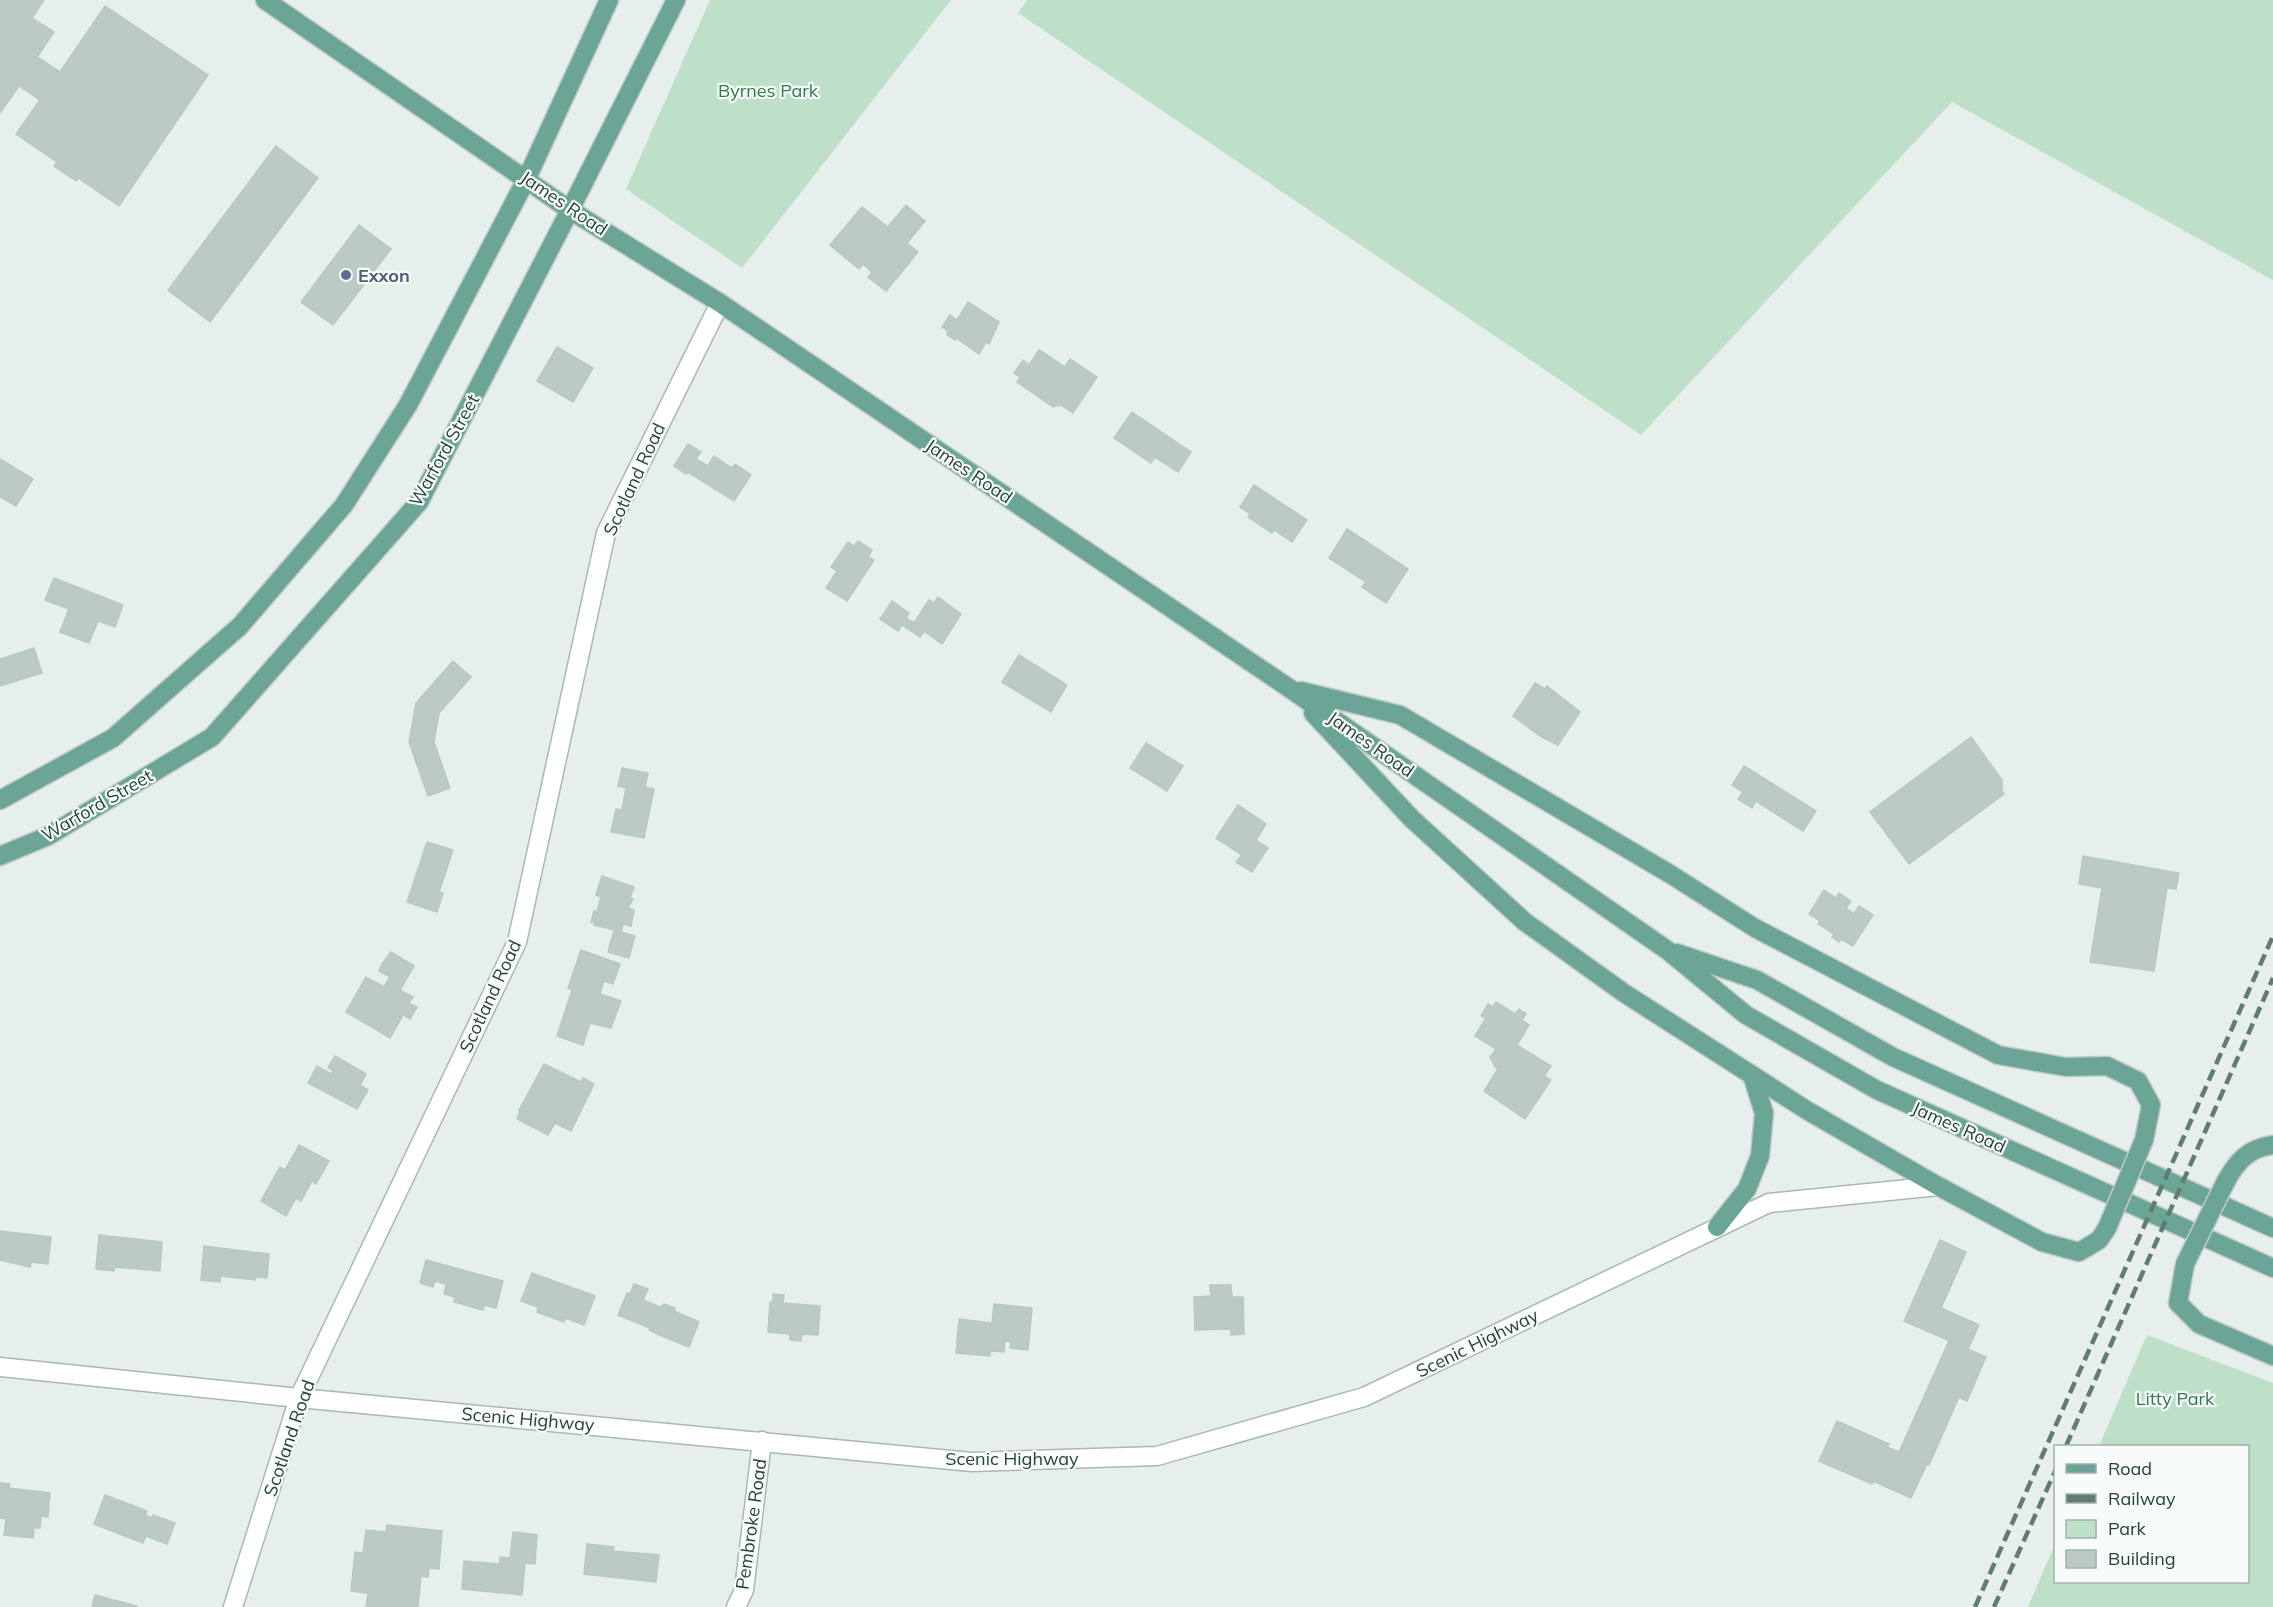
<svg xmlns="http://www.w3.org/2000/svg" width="2273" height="1607" viewBox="0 0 2273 1607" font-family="Mulish,sans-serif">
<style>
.green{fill:#bfe0c8}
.building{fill:#bbcac4;stroke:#b8c9c2;stroke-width:1.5}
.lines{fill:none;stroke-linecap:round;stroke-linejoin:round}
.minor-casing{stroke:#a8b8b2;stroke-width:21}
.major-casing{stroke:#c2cac8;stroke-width:21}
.minor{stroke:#fff;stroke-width:18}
.major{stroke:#6aa596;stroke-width:18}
.rail{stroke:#5f7d75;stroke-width:4.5;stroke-dasharray:12 6;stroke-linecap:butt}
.major-bridge-casing{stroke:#c2cac8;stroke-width:21;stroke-linecap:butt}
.major-bridge{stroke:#6aa596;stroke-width:18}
.service-dot{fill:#5c6f8a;stroke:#f7fbf9;stroke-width:2}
.labels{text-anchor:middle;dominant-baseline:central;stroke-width:4.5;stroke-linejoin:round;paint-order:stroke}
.park-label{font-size:18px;fill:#2d7a4b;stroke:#f7fbf9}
.street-label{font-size:18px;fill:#24423a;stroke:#f7fbf9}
.service-label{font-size:18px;font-weight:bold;fill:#4e5e75;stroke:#f7fbf9;text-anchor:start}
</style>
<rect width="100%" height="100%" fill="#e6efeb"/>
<!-- green -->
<g class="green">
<path d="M710 0H951L742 268 626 189Z"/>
<path d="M1027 0H2273V280L1952 102 1641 435 1018 13Z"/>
<path d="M2147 1335 2273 1383V1607H2028L2055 1544 2056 1582H2248V1446H2099Z"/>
</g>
<!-- building -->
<g class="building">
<path d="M0 0H44L32 18 54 32 37 57 60 72 105 6 208 75 119 206 78 178 76 181 54 166 57 162 16 134 40 100 19 86 0 113Z"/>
<path d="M276 146 318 178 210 322 168 290Z"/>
<path d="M906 205 925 221 907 243 918 252 886 291 868 277 872 272 863 264 859 269 830 245 862 207 888 227Z"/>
<path d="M359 225 391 249 333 325 301 302Z"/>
<path d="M968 302 999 322 989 344 986 342 979 354 956 338 955 340 947 335 948 331 942 327 950 315 957 320Z"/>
<path d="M557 347 593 368 573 402 537 381Z"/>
<path d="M1039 350 1065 367 1070 359 1097 377 1073 413 1061 405 1053 407 1017 382 1020 377 1014 373 1023 360 1029 365Z"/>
<path d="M1132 412 1191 452 1178 472 1155 457 1151 463 1114 438Z"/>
<path d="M688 444 701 452 696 459 708 466 714 456 732 468 735 464 751 475 734 501 688 472 686 474 674 466Z"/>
<path d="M0 459 33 479 16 506 0 497Z"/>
<path d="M1254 485 1307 520 1292 542 1274 530 1272 533 1248 517 1250 514 1240 507Z"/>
<path d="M1347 529 1408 569 1386 603 1362 587 1366 582 1329 558Z"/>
<path d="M858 541 872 550 868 557 874 560 847 601 826 588 837 571 831 567 848 542 854 546Z"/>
<path d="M54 578 123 605 115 627 98 621 89 643 60 632 69 609 45 600Z"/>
<path d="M938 597 961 614 942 644 924 631 920 637 902 625 898 631 880 619 892 601 909 613 906 618 914 623 929 600 934 603Z"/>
<path d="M34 648 42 673 0 686V659Z"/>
<path d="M1019 655 1067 685 1051 712 1002 682Z"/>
<path d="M453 661 471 677 439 713 434 742 450 788 428 796 409 742 416 703Z"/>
<path d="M1535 683 1545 689 1547 686 1580 712 1558 745 1540 736 1513 716Z"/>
<path d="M1971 737 2002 780V791L2004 794 1909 864 1870 812Z"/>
<path d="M1146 743 1183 766 1167 791 1130 768Z"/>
<path d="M1744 766 1816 811 1803 831 1756 801 1752 808 1738 799 1743 792 1732 785Z"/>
<path d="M622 768 648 773 645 787 654 789 644 838 611 832 616 809 622 810 626 788 618 786Z"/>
<path d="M1238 805 1266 824 1256 840 1268 848 1252 872 1236 862 1242 855 1216 838Z"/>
<path d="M427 842 453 850 439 892 443 893 437 912 407 902Z"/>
<path d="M2083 856 2179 873 2176 889 2167 888 2154 971 2090 962 2102 888 2079 884Z"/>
<path d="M602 876 634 887 630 898 633 899 628 908 634 910 631 926 623 924 621 932 635 936 629 958 608 952 614 930 594 925 595 922H591L594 911 597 912 601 897 596 895Z"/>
<path d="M1824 890 1836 898 1839 893 1851 901 1846 908 1854 914 1859 906 1873 915 1853 946 1841 939 1839 942 1832 937 1834 934 1818 924 1820 921 1809 914Z"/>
<path d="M581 950 620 964 613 984 604 981 600 994 621 1001 611 1028 590 1023 583 1045 557 1036 572 990 568 988Z"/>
<path d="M391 952 414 966 400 990 413 997 409 1003 417 1007 410 1019 403 1015 390 1038 346 1012 366 977 384 987 390 977 379 971 382 964Z"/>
<path d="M1496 1002 1515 1014 1519 1009 1526 1014 1522 1020 1529 1025 1517 1045 1551 1066 1544 1076 1551 1080 1525 1119 1484 1091 1498 1069 1495 1067 1490 1057 1496 1049 1475 1036 1486 1018 1481 1016 1488 1004 1493 1007Z"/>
<path d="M335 1056 366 1074 360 1085 368 1090 357 1109 308 1083 317 1066 331 1074 333 1070 328 1068Z"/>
<path d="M544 1064 581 1082 583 1078 594 1084 571 1131 555 1123 548 1135 517 1119 520 1111 519 1110Z"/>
<path d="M299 1145 329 1161 316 1184 312 1181 301 1201 296 1198 286 1216 261 1201 280 1167 285 1170Z"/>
<path d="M0 1231 51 1237 48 1264 31 1262 30 1267 0 1260Z"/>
<path d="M99 1235 162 1242 160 1271 114 1267V1271L96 1269Z"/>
<path d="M1940 1240 1966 1252 1941 1308 1979 1325 1968 1349 1904 1321Z"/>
<path d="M204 1246 269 1254 267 1278 255 1277V1280L220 1276V1282L201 1280Z"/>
<path d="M426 1260 503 1281 496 1308 484 1305 483 1310 454 1302 455 1297 444 1294 446 1284 435 1281 433 1287 420 1283Z"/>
<path d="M532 1273 595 1296 584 1325 565 1318 564 1322 537 1312 538 1307 521 1301Z"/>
<path d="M634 1284 648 1289 643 1300 660 1307 664 1304 675 1308 674 1311 699 1322 689 1347 657 1334 649 1330 650 1328 618 1315 627 1293 630 1294Z"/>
<path d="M1210 1285H1231L1232 1297H1243L1244 1334 1231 1335V1329L1195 1330 1194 1297 1211 1296Z"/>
<path d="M773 1294 784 1295 783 1303 820 1306 818 1335 802 1334 801 1341 790 1340V1334L768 1332 770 1302H773Z"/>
<path d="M994 1304 1032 1308 1028 1350 1010 1348 1011 1342 1005 1341 1004 1352 990 1351V1356L956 1353 959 1319 992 1323Z"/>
<path d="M1949 1341 1986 1357 1967 1401 1959 1397 1929 1465 1899 1452Z"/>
<path d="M1837 1421 1889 1444 1887 1447 1927 1464 1911 1498 1873 1481 1872 1484 1819 1461Z"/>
<path d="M0 1483 10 1484 9 1488 50 1493 48 1517 41 1516 40 1528H34L33 1538 4 1535 6 1519 0 1518Z"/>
<path d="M105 1495 147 1511 145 1515 152 1518 153 1515 175 1523 167 1544 146 1536 143 1543 94 1524Z"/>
<path d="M387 1525 442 1531 439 1569 429 1568 428 1577 421 1576 418 1607H366L368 1593 351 1591 355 1552 363 1553 366 1530 386 1532Z"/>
<path d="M513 1532 537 1535 535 1564 525 1563 522 1595 462 1589 464 1561 500 1564V1557L510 1558Z"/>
<path d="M587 1544 614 1547 613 1551 659 1555 656 1582 584 1574Z"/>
<path d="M95 1595 137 1606V1607H92Z"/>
</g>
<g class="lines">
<!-- minor casing -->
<g class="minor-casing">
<g id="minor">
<path d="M0 1367 299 1398 972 1462 1157 1456 1364 1397 1769 1203 1938 1186"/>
<path d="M233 1607 299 1398 517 942 606 533 720 303"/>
<path d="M736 1607 744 1590 762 1441"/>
</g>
</g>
<!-- major casing -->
<g class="major-casing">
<g id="major">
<path d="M265 0 570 210 720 303 1289 688 1667 950 1746 1015 1877 1090 2273 1268"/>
<path d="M1301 691 1400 715 1670 874 1755 928 1998 1055 2066 1067 2107 1066 2138 1081 2151 1105 2144 1140"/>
<path d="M1313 713 1412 819 1525 922 1624 993 1808 1111 1938 1186 2042 1242 2079 1252 2099 1240 2107 1228"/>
<path d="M0 800 113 738 240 626 344 505 408 405 527 178 609 0"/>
<path d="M0 856 48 836 212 737 419 502 570 210 676 0"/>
<path d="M1677 953 1757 980 1893 1057 2273 1228"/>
<path d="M2226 1181C2237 1161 2249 1148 2273 1145"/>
<path d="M1717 1227 1747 1189 1760 1156 1764 1113 1752 1075"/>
<path d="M2185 1264 2178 1303 2199 1324 2273 1356"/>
</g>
</g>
<!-- minor -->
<use href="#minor" class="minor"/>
<!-- major -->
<use href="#major" class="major"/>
<!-- rail -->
<g class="rail">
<path d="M2066 1446 2273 978"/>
<path d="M1975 1607 2273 936"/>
<path d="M1994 1607 2056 1469"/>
</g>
<!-- major-bridge casing -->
<g class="major-bridge-casing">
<g id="major-bridge">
<path d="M2107 1228 2144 1140"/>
<path d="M2185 1264 2226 1181"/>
</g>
</g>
<!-- major-bridge -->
<use href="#major-bridge" class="major-bridge"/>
</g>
<!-- markers -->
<circle class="service-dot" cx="346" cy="275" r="6"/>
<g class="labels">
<!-- park labels -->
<g class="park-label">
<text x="768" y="90">Byrnes Park</text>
<text x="2175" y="1398">Litty Park</text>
</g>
<!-- street labels -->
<g class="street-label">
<text transform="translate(564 203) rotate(34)">James Road</text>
<text transform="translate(444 450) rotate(-61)">Warford Street</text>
<text transform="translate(969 471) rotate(34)">James Road</text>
<text transform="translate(634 479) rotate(-65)">Scotland Road</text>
<text transform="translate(1371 744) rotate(35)">James Road</text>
<text transform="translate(97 805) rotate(-30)">Warford Street</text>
<text transform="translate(490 996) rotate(-65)">Scotland Road</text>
<text transform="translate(1959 1127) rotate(24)">James Road</text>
<text transform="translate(1477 1343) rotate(-26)">Scenic Highway</text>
<text transform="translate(528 1419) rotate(5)">Scenic Highway</text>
<text transform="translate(289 1438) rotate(-71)">Scotland Road</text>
<text x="1012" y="1458">Scenic Highway</text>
<text transform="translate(751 1524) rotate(-82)">Pembroke Road</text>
</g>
<!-- service labels -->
<g class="service-label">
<text x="358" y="275">Exxon</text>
</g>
</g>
<!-- legend -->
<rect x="2054" y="1445" width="195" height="138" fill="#f7fbf9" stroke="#a3b1ad" stroke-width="1.5"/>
<rect x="2066" y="1464" width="30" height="9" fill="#6aa596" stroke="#a3b1ad" stroke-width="1.5"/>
<text x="2108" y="1475" font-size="18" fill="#24423a">Road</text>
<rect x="2066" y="1494" width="30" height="9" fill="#5f7d75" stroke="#a3b1ad" stroke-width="1.5"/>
<text x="2108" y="1505" font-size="18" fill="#24423a">Railway</text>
<rect x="2066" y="1520" width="30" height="18" fill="#bfe0c8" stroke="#a3b1ad" stroke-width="1.5"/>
<text x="2108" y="1535" font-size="18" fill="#24423a">Park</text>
<rect x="2066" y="1550" width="30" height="18" fill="#bbcac4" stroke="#a3b1ad" stroke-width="1.5"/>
<text x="2108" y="1565" font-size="18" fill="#24423a">Building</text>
</svg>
